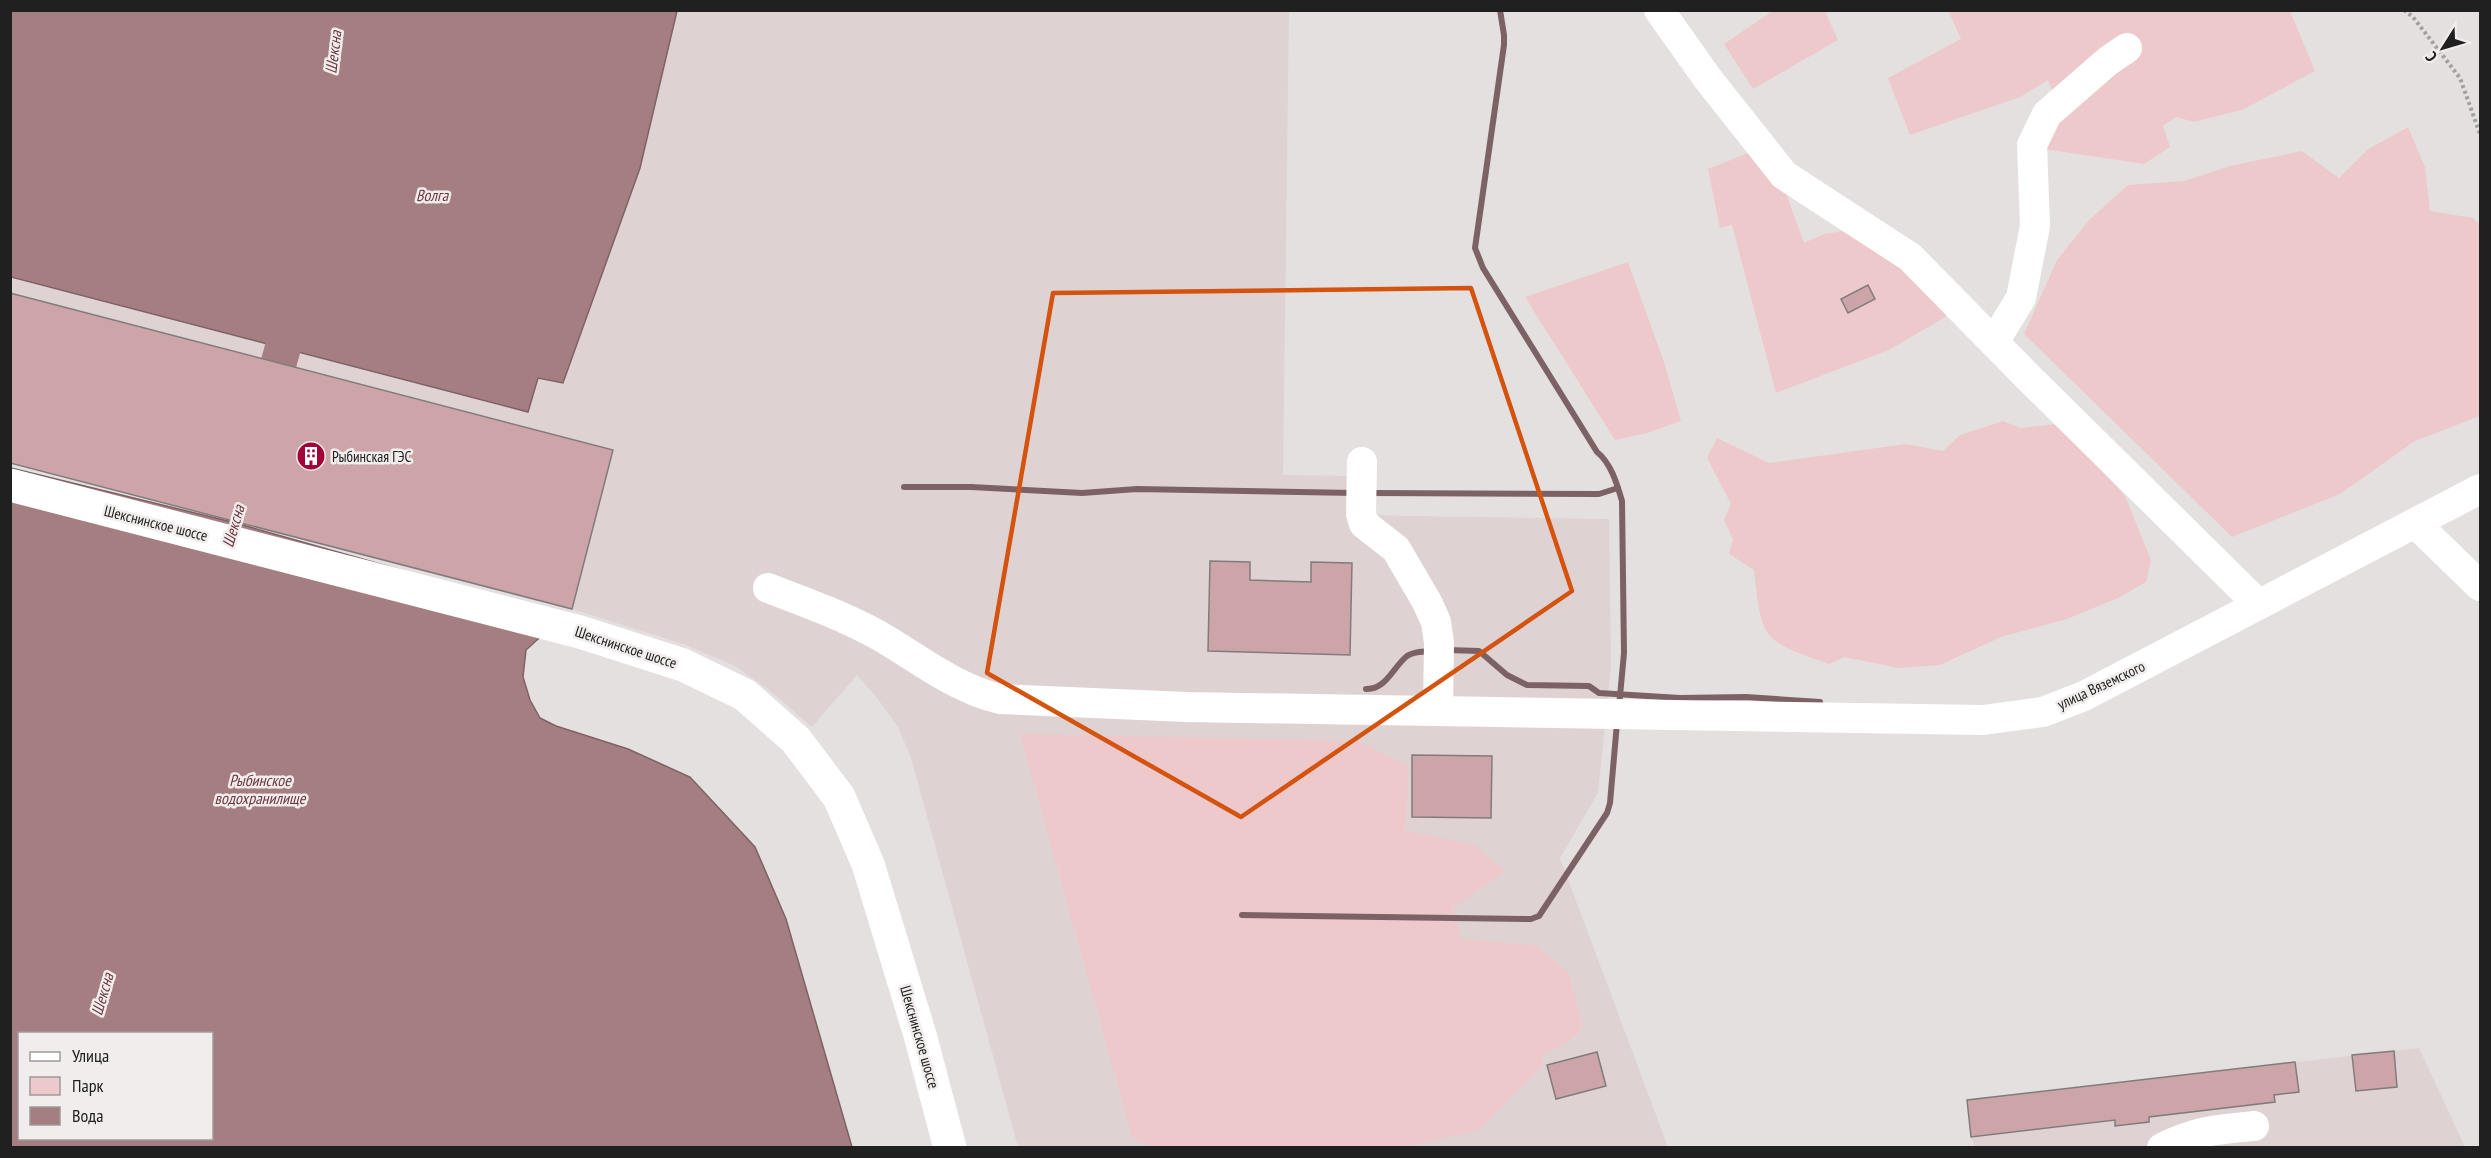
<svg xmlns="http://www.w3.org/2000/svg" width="2491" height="1158" viewBox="0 0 2491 1158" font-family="'PT Sans Narrow',sans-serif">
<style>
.built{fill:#dfd2d3}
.green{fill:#eec9cb}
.water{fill:#a57e82;stroke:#7d6265;stroke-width:1.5;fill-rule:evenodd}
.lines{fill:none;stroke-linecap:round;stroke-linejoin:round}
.stream{stroke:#7d6265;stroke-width:6}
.river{stroke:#a57e82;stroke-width:36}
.building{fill:#cda4a8;stroke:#807c7d;stroke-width:1.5}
.path{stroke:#a29f9f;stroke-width:4;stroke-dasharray:3 3;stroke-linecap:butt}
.minor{stroke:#fff;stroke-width:30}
.major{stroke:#fff;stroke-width:33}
.marked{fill:none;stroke:#d4530e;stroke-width:4.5;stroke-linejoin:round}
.labels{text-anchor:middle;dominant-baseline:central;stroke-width:5;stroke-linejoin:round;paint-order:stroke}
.poi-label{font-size:15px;fill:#212020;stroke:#f1eded;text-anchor:start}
.street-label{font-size:15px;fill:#212020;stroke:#f1eded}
.water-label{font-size:16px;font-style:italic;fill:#6d363d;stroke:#f1eded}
</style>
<rect width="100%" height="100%" fill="#e4e0e0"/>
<!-- built -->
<g class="built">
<path d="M677 11H1289L1283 475 1355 476 1354 515 1609 519 1611 666 1598 793 1560 858 1668 1147H1018L911 758 898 727 877 698 857 675 812 727 768 689 735 666 686 645 572 609 11 463 10 277 528 411 538 378 564 383 640 168Z"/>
<path d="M2419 1048 2465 1147H1975L1971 1137 1967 1100Z"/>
</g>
<!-- green -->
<g class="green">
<path d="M1774 10 1825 11 1838 40 1753 89 1724 44Z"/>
<path d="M1948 10 2290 11 2315 71 2242 110 2194 122 2176 117 2163 126 2170 147 2144 164 2044 149 2061 114 2048 80 2020 97 1910 135 1888 78 1961 39Z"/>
<path d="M2408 127 2425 167 2430 211 2473 218 2480 225V416L2415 441 2340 494 2232 537 2024 334 2057 260 2090 219 2128 185 2184 181 2230 166 2302 151 2339 178 2367 150Z"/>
<path d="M1753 151 1784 188 1804 243 1824 234 1851 230 1909 270 1947 316 1889 350 1776 393 1732 225 1720 228 1708 169Z"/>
<path d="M1628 262 1664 362 1681 421 1647 433 1615 440 1525 297Z"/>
<path d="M2003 421 2021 428 2058 424 2125 496 2151 560 2146 582 2118 598 2067 619 2001 637 1940 665 1899 668 1844 657 1829 664C1761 640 1762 641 1754 570L1729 554 1733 539 1724 520 1731 504 1707 458 1717 438 1769 463 1906 444 1943 451 1960 435Z"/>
<path d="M1020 734 1358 741 1409 766 1405 830 1474 845 1506 871 1454 907 1460 938 1537 946 1569 973 1583 1028 1567 1043 1543 1055 1542 1066 1479 1130 1407 1147 1153 1148 1132 1137Z"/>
</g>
<!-- water -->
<g class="water">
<path d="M11 10 677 11 640 168 563 383 538 378 528 412 11 277Z"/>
<path d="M11 468 232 522 543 610 549 629 526 650 523 677 530 700 540 718 556 726 628 749 690 777 755 847 786 919 852 1147 11 1148ZM20 1034H212V1138H20Z"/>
</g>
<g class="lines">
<!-- stream -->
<g class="stream">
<path d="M1500 10 1504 35V45L1475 248 1483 268 1597 452C1611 463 1617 484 1622 501L1624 653 1619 707"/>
<path d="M904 487H971L1082 493 1137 489 1355 493"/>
<path d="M1371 493 1599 494 1618 488"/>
<path d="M1447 650 1479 651 1507 675 1527 685 1589 686 1599 693 1680 698 1746 697 1820 702"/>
<path d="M1366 689C1386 690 1393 667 1407 656 1414 651 1423 652 1431 651"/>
<path d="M1242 915 1531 919 1539 916 1607 813 1610 803 1617 723"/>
</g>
<!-- river -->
<path class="river" d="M266 409 296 300"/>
</g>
<!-- building -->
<g class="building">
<path d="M1868 285 1875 299 1848 313 1841 299Z"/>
<path d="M10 293 613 450 572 609 10 463Z"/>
<path d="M1210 561 1250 562V580L1311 582V562L1352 563 1350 655 1208 651Z"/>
<path d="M1412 755 1492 756 1491 818 1412 817Z"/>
<path d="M2394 1051 2397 1087 2356 1091 2352 1055Z"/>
<path d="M1597 1052 1606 1086 1556 1099 1547 1065Z"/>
<path d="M2295 1062 2299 1092 2274 1095 2275 1102 2149 1117V1122L2115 1126V1120L1971 1137 1967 1100Z"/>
</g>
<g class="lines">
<!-- path -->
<path class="path" d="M2404 10 2413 17 2460 78 2480 134"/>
<!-- minor -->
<g class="minor">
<path d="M1659 10 1708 79 1784 175 1910 257 2026 375 2258 604"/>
<path d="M1994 342 2021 298 2035 226 2032 145 2047 114 2108 61 2127 48"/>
<path d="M1362 462 1361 514 1364 524 1396 549 1427 602 1436 622 1439 643 1438 711"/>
<path d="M2415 523 2480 586"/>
<path d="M768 588C805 602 843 616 878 635 918 658 954 688 1000 699L1187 707 1983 720 2043 712 2084 696 2480 489"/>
<path d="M2162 1148C2194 1131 2219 1129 2254 1126"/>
</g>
<!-- major -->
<path class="major" d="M10 485 580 632 683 665 745 695 796 740 839 797 868 864 920 1035 950 1148"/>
</g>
<!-- marked area -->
<path class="marked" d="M1471 288 1572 591 1241 817 987 673 1053 293Z"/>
<!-- icons -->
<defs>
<g id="building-disc" transform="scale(1.5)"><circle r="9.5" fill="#a10138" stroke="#f1eded"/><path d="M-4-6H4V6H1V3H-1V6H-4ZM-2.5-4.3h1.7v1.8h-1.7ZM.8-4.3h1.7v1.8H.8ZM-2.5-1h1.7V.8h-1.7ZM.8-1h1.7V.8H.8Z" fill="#fff"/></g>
</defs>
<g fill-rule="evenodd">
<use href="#building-disc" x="311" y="456"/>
</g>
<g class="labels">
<!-- poi labels -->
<g class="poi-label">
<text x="332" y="456">Рыбинская ГЭС</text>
</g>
<!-- street labels -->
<g class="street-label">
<text transform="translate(156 523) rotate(14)">Шекснинское шоссе</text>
<text transform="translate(626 647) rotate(18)">Шекснинское шоссе</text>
<text transform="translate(2101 685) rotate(-25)">улица Вяземского</text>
<text transform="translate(920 1037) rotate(74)">Шекснинское шоссе</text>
</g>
<!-- water labels -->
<g class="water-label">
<text transform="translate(333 52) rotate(-83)">Шексна</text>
<text x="432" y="195">Волга</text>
<text transform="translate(233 526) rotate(-74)">Шексна</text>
<text x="260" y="780">Рыбинское<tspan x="260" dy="18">водохранилище</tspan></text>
<text transform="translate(102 994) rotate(-74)">Шексна</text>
</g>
</g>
<!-- border -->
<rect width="2491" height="1158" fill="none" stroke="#212020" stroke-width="24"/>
<!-- legend -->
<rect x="18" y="1032" width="195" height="108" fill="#f1eded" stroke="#9e9b9b" stroke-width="1.5"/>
<rect x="30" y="1052" width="30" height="9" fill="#ffffff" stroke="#9e9b9b" stroke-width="1.5"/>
<text x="72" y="1062" font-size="18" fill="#212020">Улица</text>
<rect x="30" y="1077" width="30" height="18" fill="#eec9cb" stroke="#9e9b9b" stroke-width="1.5"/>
<text x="72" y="1092" font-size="18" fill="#212020">Парк</text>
<rect x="30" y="1107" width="30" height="18" fill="#a57e82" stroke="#9e9b9b" stroke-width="1.5"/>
<text x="72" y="1122" font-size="18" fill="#212020">Вода</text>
<!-- north arrow -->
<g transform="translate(2443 48) rotate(233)" stroke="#f1eded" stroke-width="4.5" paint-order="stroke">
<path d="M0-4.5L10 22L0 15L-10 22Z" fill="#212020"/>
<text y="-9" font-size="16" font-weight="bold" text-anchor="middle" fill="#212020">С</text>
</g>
</svg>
